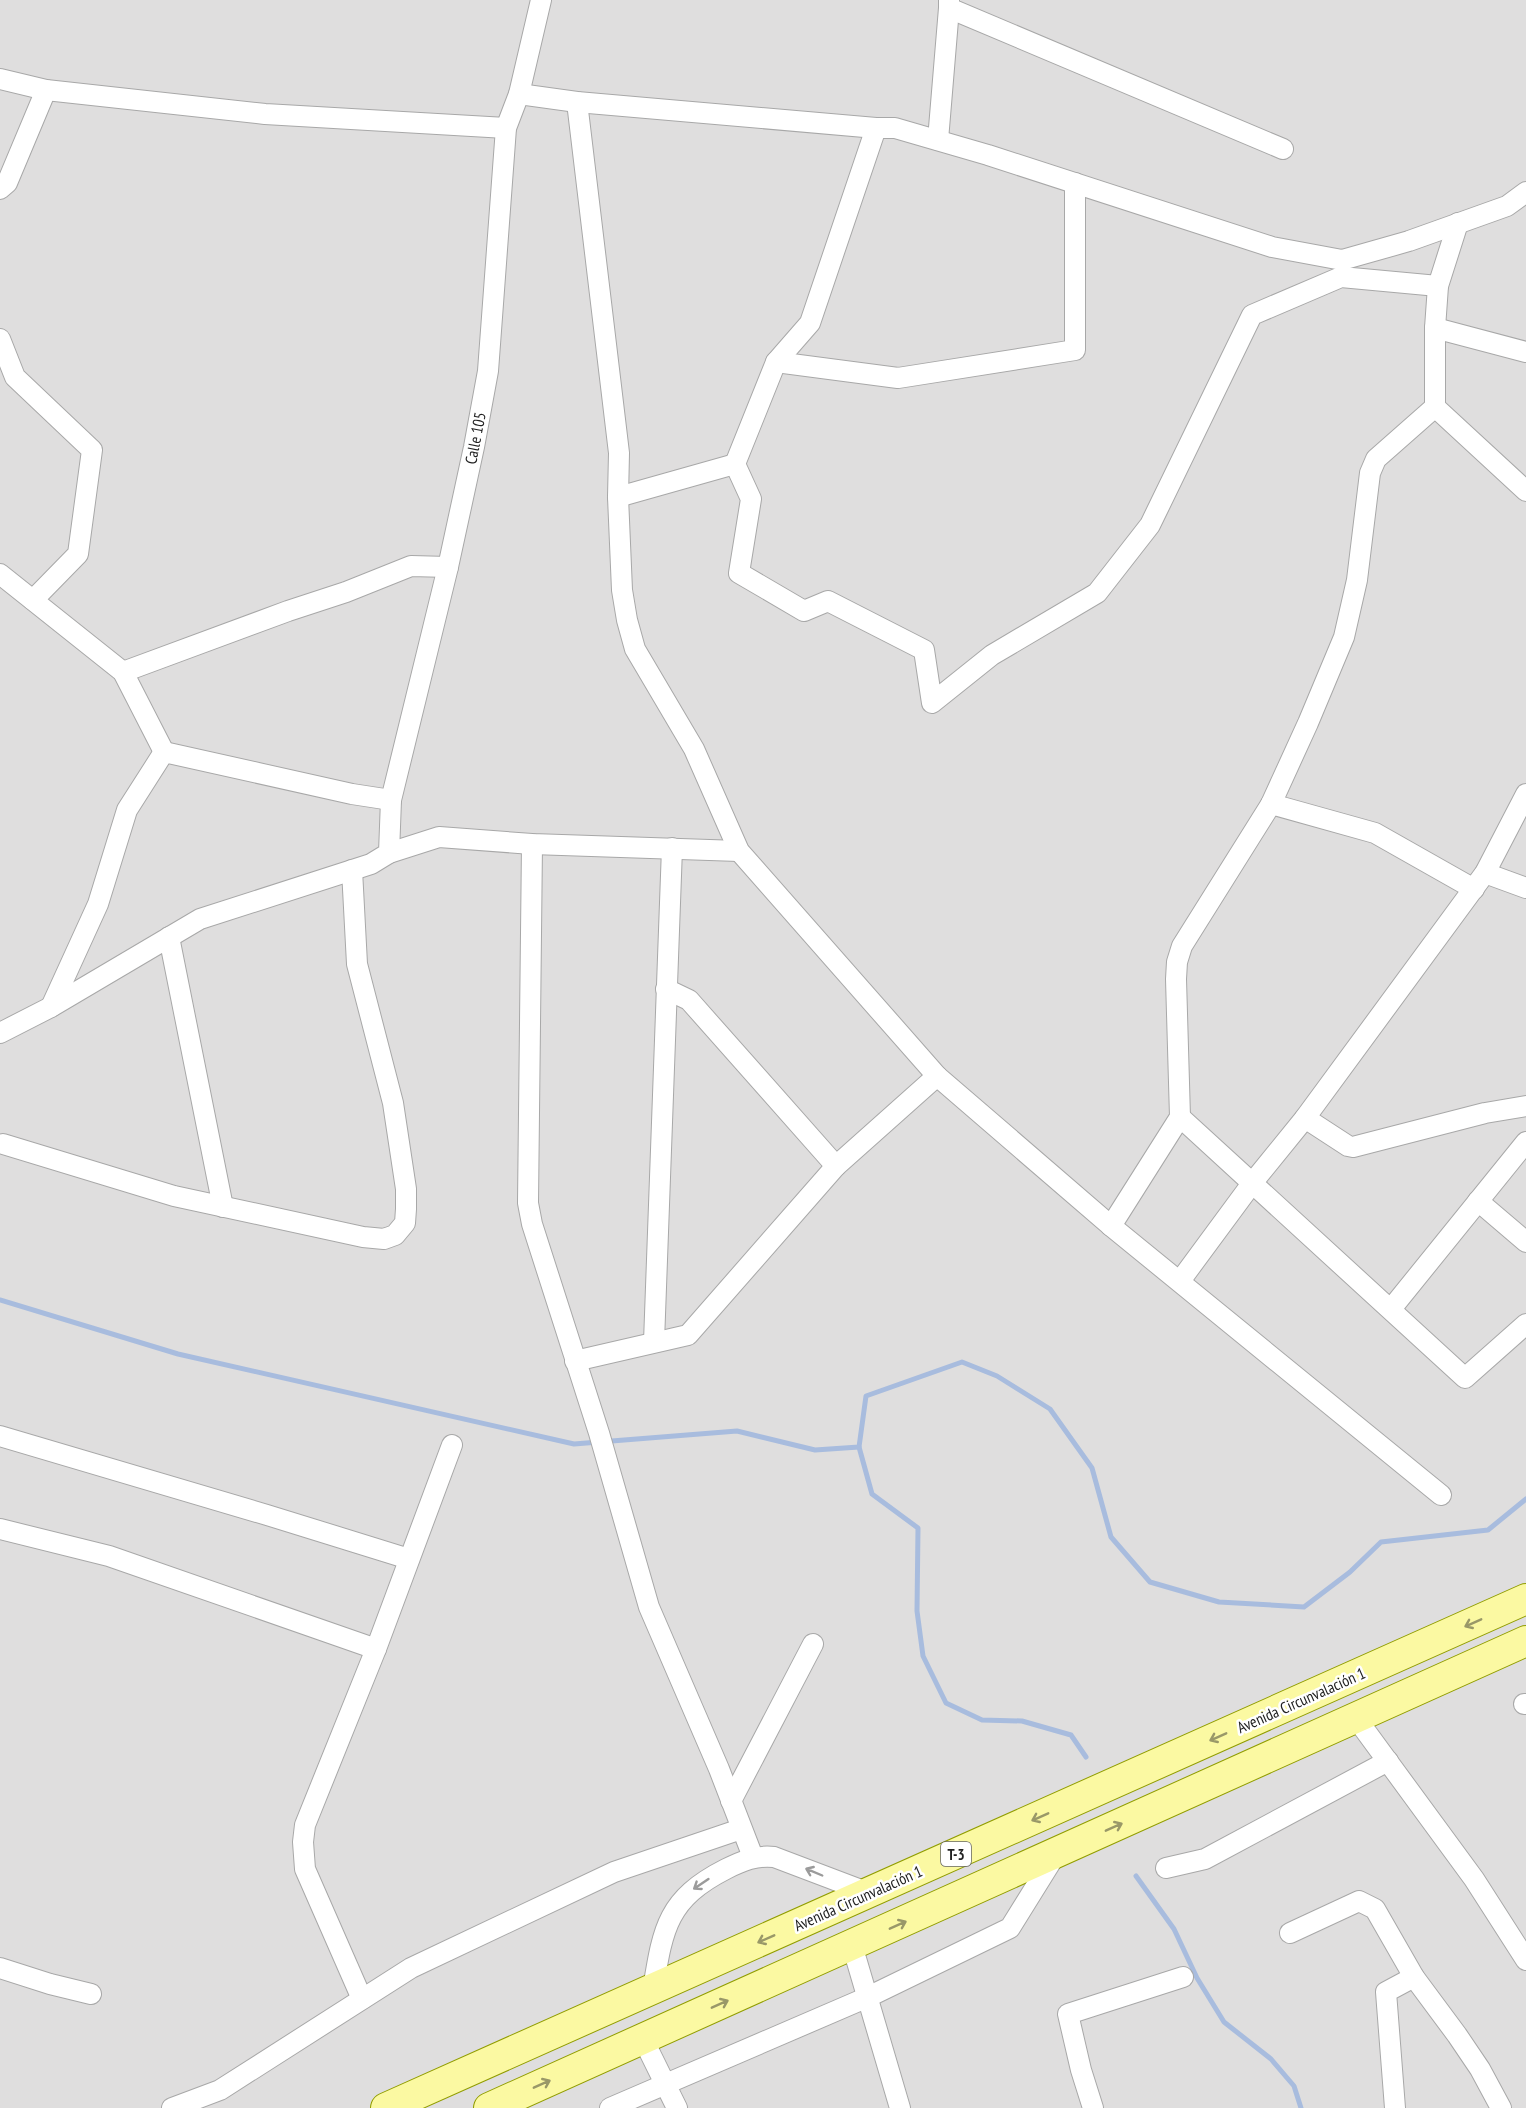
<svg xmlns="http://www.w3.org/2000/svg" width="1526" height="2108" viewBox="0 0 1526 2108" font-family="'PT Sans Narrow',sans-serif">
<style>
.residential{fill:#dfdede}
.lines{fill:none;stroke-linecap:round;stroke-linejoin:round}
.stream{stroke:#a8bcde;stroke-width:5}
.street-casing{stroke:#a8a8a8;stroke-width:22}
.primary-casing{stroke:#919d01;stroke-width:32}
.street{stroke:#fff;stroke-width:20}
.primary{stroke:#fbf9a2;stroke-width:30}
.oneway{stroke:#999868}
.oneway2{stroke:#9b9b9b}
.labels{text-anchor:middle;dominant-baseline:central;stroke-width:5;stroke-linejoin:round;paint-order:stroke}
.shield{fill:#fff;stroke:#646464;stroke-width:1.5}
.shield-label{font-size:15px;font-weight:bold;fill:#212121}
.street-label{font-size:16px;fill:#212121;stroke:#fff}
</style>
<rect width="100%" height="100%" fill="#f0f1e7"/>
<!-- residential -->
<rect class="residential" x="0" y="0" width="1526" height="2108"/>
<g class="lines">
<!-- stream -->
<g class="stream">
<path d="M0 1300 178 1354 574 1444 737 1431 815 1450 859 1447 866 1396 962 1362 997 1376 1050 1409 1092 1468 1111 1537 1150 1582 1219 1602 1304 1607 1350 1572 1381 1542 1488 1530 1526 1499"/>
<path d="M859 1447 872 1494 918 1528 917 1611 923 1656 946 1703 982 1720 1022 1721 1071 1735 1086 1757"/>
<path d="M1136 1876 1174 1929 1197 1978 1224 2022 1271 2059 1294 2086 1301 2108"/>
</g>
<!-- street casing -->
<g class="street-casing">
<g id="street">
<path d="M949 0V8L1283 149"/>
<path d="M0 79 46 90 265 114 506 128"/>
<path d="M519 94 577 102 876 128H895L988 155 1272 247 1342 260 1409 241 1507 206 1526 192"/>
<path d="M577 102 619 453 618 497 622 590 627 620 635 649 694 749 739 851 937 1076 1111 1226 1441 1495"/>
<path d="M876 128 810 323 776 362 735 464 751 499 739 573 804 611 828 601 924 650 932 703 992 655 1097 593 1150 525 1252 315 1341 277 1438 286"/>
<path d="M938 140 949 8"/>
<path d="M0 189 7 183 46 90"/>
<path d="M1458 223 1438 286 1435 328V407L1526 491"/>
<path d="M1435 328 1526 352"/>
<path d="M0 339 15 377 92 450 78 554 33 600"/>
<path d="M776 362 898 378 1075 350V183"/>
<path d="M618 497 735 464"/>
<path d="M0 574 123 672 164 752"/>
<path d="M123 672 288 611 346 592 411 566 448 567"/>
<path d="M1271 804 1375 833 1474 889"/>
<path d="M532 844 528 1203 532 1224 599 1433 649 1607 719 1769 753 1857"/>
<path d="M389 853 439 837 532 844 739 851"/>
<path d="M1485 873 1526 888"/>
<path d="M169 937 223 1207"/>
<path d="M666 989 689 1000 836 1166"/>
<path d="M51 1007 98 904 127 810 164 752 352 794 391 800"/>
<path d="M0 1033 51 1007 200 919 371 864 389 853 391 800 448 567 474 447 488 371 506 128 519 94 541 0"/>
<path d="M1180 1117 1465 1378 1526 1324"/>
<path d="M1305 1118 1348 1146 1353 1147 1485 1113 1526 1106"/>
<path d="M3 1144 174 1196 363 1237 384 1239 395 1235 405 1223 406 1209V1189L393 1103 357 964 352 870"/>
<path d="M1478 1201 1526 1242"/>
<path d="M1111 1226 1180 1117 1176 979 1177 962 1182 946 1271 804 1308 723 1344 637 1357 580 1370 473 1376 459 1435 407"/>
<path d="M1180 1281 1253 1182 1305 1118 1485 873 1526 794"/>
<path d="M1391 1309 1526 1142"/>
<path d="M654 1342 672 848"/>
<path d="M575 1361 688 1335 836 1166 937 1076"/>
<path d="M0 1436 267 1515 409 1559"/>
<path d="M0 1529 109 1556 376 1649"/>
<path d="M1524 1704H1526"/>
<path d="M1356 1718 1474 1879 1526 1960"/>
<path d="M731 1801 813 1644"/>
<path d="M1166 1868 1205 1859 1388 1761"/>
<path d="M1290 1933 1359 1901 1375 1909 1414 1977 1457 2035 1480 2069 1501 2108"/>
<path d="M852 1945 900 2108"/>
<path d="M0 1968 50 1984 91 1994"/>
<path d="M653 1989C663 1928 667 1899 726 1869 742 1861 756 1855 774 1857L869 1893"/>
<path d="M362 1999 305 1869 303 1842 305 1825 376 1649 452 1445"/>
<path d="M643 2039 677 2108"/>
<path d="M172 2108 220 2090 411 1968 614 1872 741 1829"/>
<path d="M610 2108 868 1997 1010 1928 1056 1854"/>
<path d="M1093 2108 1081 2070 1068 2014 1183 1977"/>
<path d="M1395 2108 1386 1992 1414 1977"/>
</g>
</g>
<!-- primary casing -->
<g class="primary-casing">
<g id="primary">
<path d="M386 2108 1526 1599"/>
<path d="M489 2108 1526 1641"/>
</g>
</g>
<!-- street -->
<use href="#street" class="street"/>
<!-- primary -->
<use href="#primary" class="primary"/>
</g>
<!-- one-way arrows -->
<defs><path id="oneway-shaft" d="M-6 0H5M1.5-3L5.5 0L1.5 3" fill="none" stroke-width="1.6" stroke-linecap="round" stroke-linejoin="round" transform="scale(1.5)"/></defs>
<g class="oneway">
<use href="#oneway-shaft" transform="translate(1473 1623) rotate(156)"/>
<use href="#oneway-shaft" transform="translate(1218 1737) rotate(156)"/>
<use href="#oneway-shaft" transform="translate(1040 1817) rotate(156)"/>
<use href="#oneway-shaft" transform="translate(1114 1827) rotate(-24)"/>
<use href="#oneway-shaft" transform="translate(898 1925) rotate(-24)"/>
<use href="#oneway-shaft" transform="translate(766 1939) rotate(156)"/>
<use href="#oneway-shaft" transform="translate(720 2004) rotate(-24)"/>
<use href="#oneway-shaft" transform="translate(542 2084) rotate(-24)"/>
</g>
<g class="oneway2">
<use href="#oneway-shaft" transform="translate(814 1872) rotate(-157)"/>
<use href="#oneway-shaft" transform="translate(701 1884) rotate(146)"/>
</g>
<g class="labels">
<!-- shield labels -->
<rect class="shield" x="941" y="1842" width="30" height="24" rx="4.5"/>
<g class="shield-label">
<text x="956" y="1854">T-3</text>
</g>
<!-- street labels -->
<g class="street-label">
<text transform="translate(475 438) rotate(-79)">Calle 105</text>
<text transform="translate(1301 1700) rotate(-24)">Avenida Circunvalación 1</text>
<text transform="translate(858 1898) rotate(-24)">Avenida Circunvalación 1</text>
</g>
</g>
</svg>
